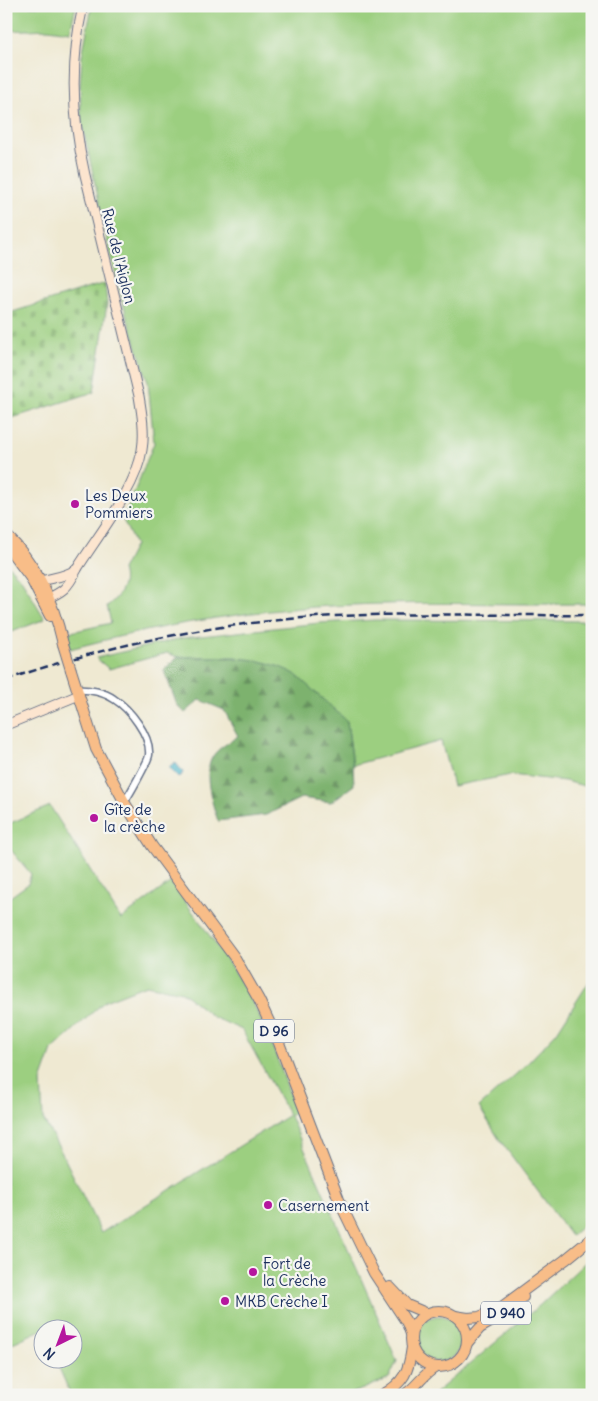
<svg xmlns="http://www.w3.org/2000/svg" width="598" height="1401" viewBox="0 0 598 1401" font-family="Delius,sans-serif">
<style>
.green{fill:#9ccf80;stroke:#5c7f6f;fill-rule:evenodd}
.forest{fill:url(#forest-firs);stroke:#4c7066}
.cemetery{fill:url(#cemetery-stones);stroke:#5c7f6f}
.water{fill:url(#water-ripples);stroke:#347294}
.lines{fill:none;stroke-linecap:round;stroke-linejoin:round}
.street-casing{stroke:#657087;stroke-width:9}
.secondary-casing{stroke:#657087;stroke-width:11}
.primary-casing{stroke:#657087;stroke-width:12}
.street{stroke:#fff;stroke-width:6}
.secondary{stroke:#fce5cf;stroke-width:9}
.primary{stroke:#f8bd88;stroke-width:10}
.rail{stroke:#1b2f5e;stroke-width:2.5;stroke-dasharray:8 4;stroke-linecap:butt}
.primary-bridge-casing{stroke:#657087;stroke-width:12;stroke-linecap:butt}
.primary-bridge{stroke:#f8bd88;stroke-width:10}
.poi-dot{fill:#b5179e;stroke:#f6f6f2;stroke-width:2}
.labels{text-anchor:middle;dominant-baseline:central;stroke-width:4.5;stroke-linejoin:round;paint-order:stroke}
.shield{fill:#f6f6f2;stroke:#5d6b8a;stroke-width:1}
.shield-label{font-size:14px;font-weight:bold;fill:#1b2f5e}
.street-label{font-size:15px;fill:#1b2f5e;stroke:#f6f6f2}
.poi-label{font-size:15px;fill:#1b2f5e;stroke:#f6f6f2;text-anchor:start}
</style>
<defs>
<pattern id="forest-firs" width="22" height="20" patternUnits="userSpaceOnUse" patternTransform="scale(1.25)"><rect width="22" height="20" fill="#7db26e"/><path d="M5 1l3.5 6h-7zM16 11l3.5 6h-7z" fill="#66915e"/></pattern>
<pattern id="cemetery-stones" width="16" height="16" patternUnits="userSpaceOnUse" patternTransform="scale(1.25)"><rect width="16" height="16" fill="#9ccf80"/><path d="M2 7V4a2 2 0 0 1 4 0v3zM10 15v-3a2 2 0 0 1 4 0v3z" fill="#86b271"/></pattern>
<pattern id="water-ripples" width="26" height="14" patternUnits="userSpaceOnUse" patternTransform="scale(1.25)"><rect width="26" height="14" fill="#4cb5c9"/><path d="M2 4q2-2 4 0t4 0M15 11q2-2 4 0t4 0" fill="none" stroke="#3e94a6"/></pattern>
</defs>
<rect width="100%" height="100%" fill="#f6f6f2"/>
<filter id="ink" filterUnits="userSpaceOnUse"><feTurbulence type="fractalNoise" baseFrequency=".02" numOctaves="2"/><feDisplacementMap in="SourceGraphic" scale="10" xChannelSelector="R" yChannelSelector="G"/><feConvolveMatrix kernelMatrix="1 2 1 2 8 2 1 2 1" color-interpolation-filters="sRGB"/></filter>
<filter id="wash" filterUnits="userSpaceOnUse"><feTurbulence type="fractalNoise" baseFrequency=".0096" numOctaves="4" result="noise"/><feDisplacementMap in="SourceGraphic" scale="20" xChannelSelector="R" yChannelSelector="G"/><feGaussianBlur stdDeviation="1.12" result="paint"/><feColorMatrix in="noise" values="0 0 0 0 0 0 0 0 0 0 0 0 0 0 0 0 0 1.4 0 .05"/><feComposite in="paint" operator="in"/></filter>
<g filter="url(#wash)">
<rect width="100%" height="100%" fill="#efe9d2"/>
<!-- green -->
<g class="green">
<path d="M6 6H76L70 32 48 29 6 31Z"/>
<path d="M92 6H592V604C505 605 418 601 331 606 242 611 156 626 70 649L67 633 111 623 107 606C119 597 127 585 122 570L135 545 123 520 154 443 148 382 126 314 107 239 81 119 80 86 82 56Z"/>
<path d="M6 563 22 580 45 619 12 632 6 625Z"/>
<path d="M375 620 592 621V788L565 781 511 775 453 786 441 741 353 765 347 721 237 657H178L167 653 109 669 96 658 183 638 319 623Z"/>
<path d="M50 806 121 919 171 882C199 921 229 960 252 1002 271 1037 283 1075 296 1112L290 1116 397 1361 389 1378 363 1389 345 1395H71L55 1359 72 1358V1328H42V1332L41 1330 6 1346V900L28 884 31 874 6 844V825ZM146 985 182 992 213 1017 242 1030 289 1115 101 1233 63 1155 43 1119 41 1081 52 1050 105 1001Z"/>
<path d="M592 977V1217L571 1236 499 1139 479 1107 524 1067 557 1032Z"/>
<path d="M592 1256V1395H433L540 1305Z"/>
<circle cx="439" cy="1339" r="23"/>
</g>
<!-- forest -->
<path class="forest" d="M178 657C218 657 259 654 295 674L347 721 353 765 354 785 331 802 301 798 266 815 218 821C212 803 202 773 213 756 218 748 230 742 238 736L224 710 200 700 185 713 177 705 164 670Z"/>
<!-- cemetery -->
<path class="cemetery" d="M105 283 107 304 94 392 6 420V314Z"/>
<!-- water -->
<path class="water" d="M175 762 183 772 181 776 178 777 169 767Z"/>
</g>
<g filter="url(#ink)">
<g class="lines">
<!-- street casing -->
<g class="street-casing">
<path id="street" d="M77 690C89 689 104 692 114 699 130 709 151 736 149 755 149 760 127 799 124 802"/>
</g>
<!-- secondary casing -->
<g class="secondary-casing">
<g id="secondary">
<path d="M35 583C50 577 62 579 77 569"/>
<path d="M43 600C62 593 68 588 77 569 98 535 136 489 142 450 145 432 142 414 139 396L85 175C72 119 70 62 83 6"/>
<path d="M6 725 79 695"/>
</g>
</g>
<!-- primary casing -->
<g class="primary-casing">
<g id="primary">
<path d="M6 535C37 564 54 604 63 644"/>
<path d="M6 545 30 577 50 616"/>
<path d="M71 670 96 749 126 805 152 846 235 958 259 1000 279 1043 341 1205 374 1273 407 1323 411 1334"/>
<path d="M390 1287 407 1305 426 1313"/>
<circle cx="439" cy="1339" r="28"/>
<path d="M455 1316 468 1318 479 1317 499 1309 565 1260 592 1238"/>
<path d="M467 1343 480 1328 506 1313 523 1297"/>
<path d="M382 1395C404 1383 409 1371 412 1347"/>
<path d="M404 1395C417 1387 423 1374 436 1367"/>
</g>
</g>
<!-- street -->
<use href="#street" class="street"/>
<!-- secondary -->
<use href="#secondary" class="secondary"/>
<!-- primary -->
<use href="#primary" class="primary"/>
<!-- rail -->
<path class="rail" d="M6 680C106 645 211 624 316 617 408 612 500 616 592 615"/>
<!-- primary-bridge casing -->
<g class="primary-bridge-casing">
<path id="primary-bridge" d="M63 644 71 670"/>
</g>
<!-- primary-bridge -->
<use href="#primary-bridge" class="primary-bridge"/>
</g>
</g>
<!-- markers -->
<g class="poi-dot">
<circle cx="75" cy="504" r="5"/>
<circle cx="94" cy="818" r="5"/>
<circle cx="268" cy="1205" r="5"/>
<circle cx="253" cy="1272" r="5"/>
<circle cx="225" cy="1301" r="5"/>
</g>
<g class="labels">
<!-- shield labels -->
<g class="shield">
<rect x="254" y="1019.5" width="40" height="23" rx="4"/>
<rect x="481" y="1301.5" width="50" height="23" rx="4"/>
</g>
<g class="shield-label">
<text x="274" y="1031">D 96</text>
<text x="506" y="1313">D 940</text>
</g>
<!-- street labels -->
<g class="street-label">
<text transform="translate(119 256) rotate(76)">Rue de l'Aiglon</text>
</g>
<!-- poi labels -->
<g class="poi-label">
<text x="85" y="495">Les Deux<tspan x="85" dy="17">Pommiers</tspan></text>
<text x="104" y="809">Gîte de<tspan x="104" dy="17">la crèche</tspan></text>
<text x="278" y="1205">Casernement</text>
<text x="263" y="1263">Fort de<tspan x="263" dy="17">la Crèche</tspan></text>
<text x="235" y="1301">MKB Crèche I</text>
</g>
</g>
<!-- margin -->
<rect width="598" height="1401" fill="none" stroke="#f6f6f2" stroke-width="25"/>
<!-- north arrow -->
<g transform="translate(58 1344) rotate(222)"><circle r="24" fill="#f6f6f2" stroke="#9ea6b7"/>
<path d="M0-4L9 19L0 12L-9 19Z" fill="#b5179e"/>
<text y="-8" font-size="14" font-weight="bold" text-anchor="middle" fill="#1b2f5e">N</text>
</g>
</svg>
